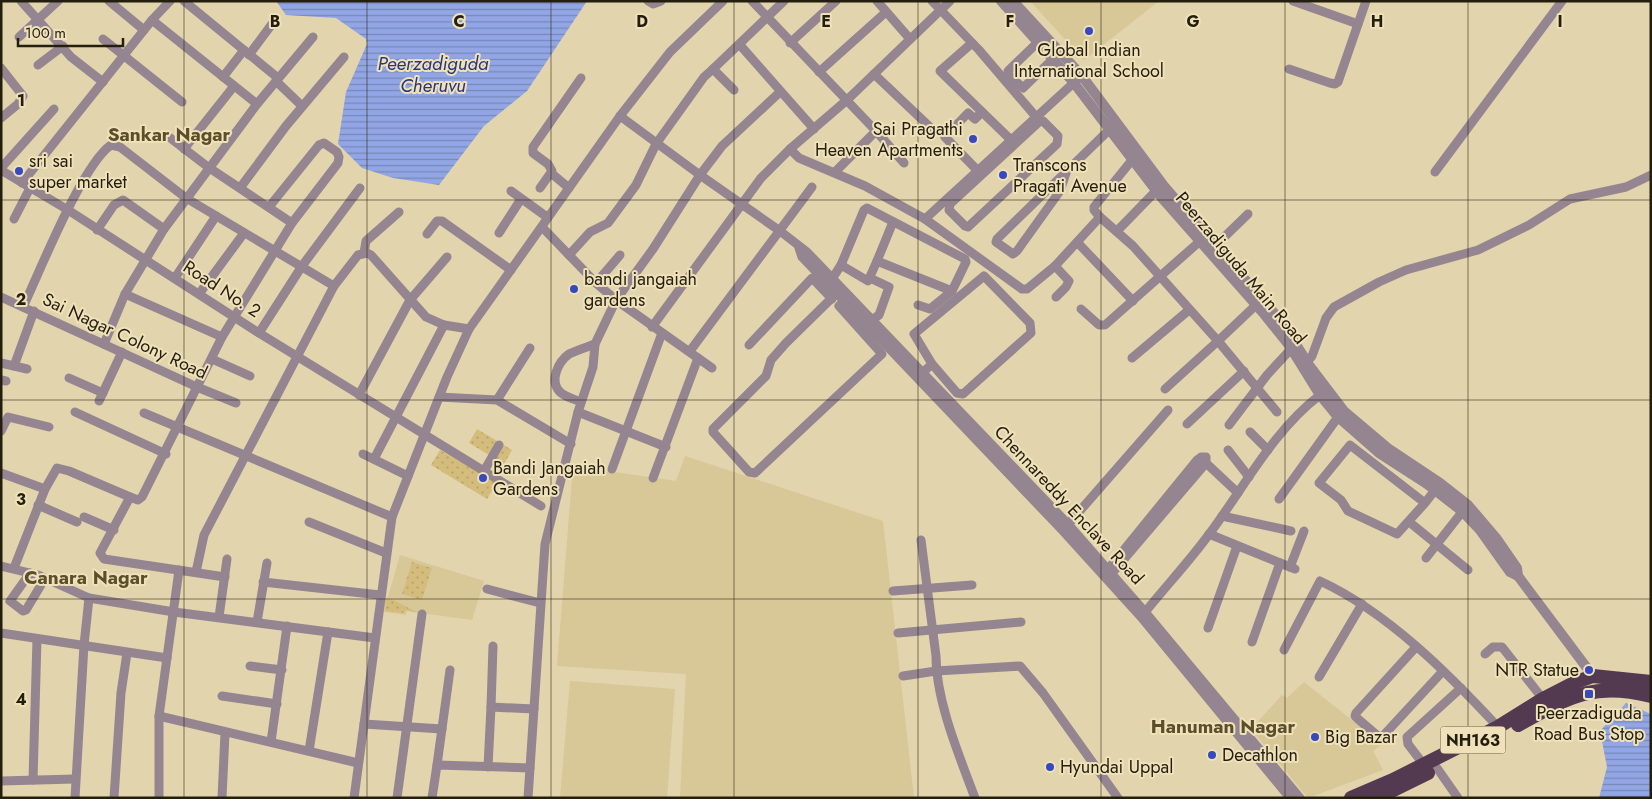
<svg xmlns="http://www.w3.org/2000/svg" width="1652" height="799" viewBox="0 0 1652 799" font-family="Jost,sans-serif">
<style>
.built{fill:#d8c797}
.grass{fill:url(#grass-dots)}
.water{fill:url(#water-rules)}
.lines{fill:none;stroke-linecap:round;stroke-linejoin:round}
.minor{stroke:#948591;stroke-width:9}
.tertiary{stroke:#948591;stroke-width:10}
.trunk{stroke:#543a50;stroke-width:14}
.grid{fill:none;stroke:#241e0f;stroke-width:1;stroke-opacity:0.55}
.poi-dot{fill:#3749bc;stroke:#efe1b9;stroke-width:2}
.labels{text-anchor:middle;dominant-baseline:central;stroke-width:4;stroke-linejoin:round;paint-order:stroke}
.shield{fill:#efe1b9;stroke:#615842;stroke-width:1}
.shield-label{font-size:16px;font-weight:bold;fill:#241e0f}
.poi-label{font-size:18px;fill:#241e0f;stroke:#efe1b9;text-anchor:start}
.street-label{font-size:18px;fill:#241e0f;stroke:#efe1b9}
.water-label{font-size:19px;font-style:italic;fill:#28357f;stroke:#efe1b9}
.neighbourhood-label{font-size:19px;font-weight:bold;fill:#5b4f2b;stroke:#efe1b9}
.grid-label{font-size:16px;text-anchor:middle;font-weight:bold;fill:#241e0f;stroke:#efe1b9;stroke-width:4;stroke-linejoin:round;paint-order:stroke}
</style>
<defs>
<pattern id="grass-dots" width="8" height="8" patternUnits="userSpaceOnUse" patternTransform="scale(1.25)"><rect width="8" height="8" fill="#d4bd7c"/><path d="M2 2h.1M6 6h.1" fill="none" stroke="#b6a26a" stroke-width="1.8" stroke-linecap="round"/></pattern>
<pattern id="water-rules" width="6" height="5" patternUnits="userSpaceOnUse" patternTransform="scale(1.25)"><rect width="6" height="5" fill="#92a6e5"/><path d="M0 2.5h6" fill="none" stroke="#7787b8"/></pattern>
</defs>
<rect width="100%" height="100%" fill="#e2d4ac"/>
<!-- built -->
<g class="built">
<path d="M1030 1H1159L1084 60Z"/>
<path d="M685 456 883 521 914 798H680L686 674 557 666 573 466 676 481Z"/>
<path d="M400 555 484 581 472 620 407 611 406 615 384 612 385 598 388 597Z"/>
<path d="M570 681 675 689 667 798H560Z"/>
<path d="M1304 682 1382 744 1373 751 1383 770 1308 798 1251 729 1282 695 1287 698Z"/>
</g>
<!-- grass -->
<g class="grass">
<path d="M477 429 512 450 504 464 469 443Z"/>
<path d="M440 450 497 483 487 499 431 465Z"/>
<path d="M412 562 432 568 422 600 402 594Z"/>
<path d="M386 599H392L418 613 406 610 404 613 385 611Z"/>
</g>
<!-- water -->
<g class="water">
<path d="M276 1H587L527 91 484 126 439 185 393 178 362 168 338 144 346 92 367 44 366 39 336 18 286 15Z"/>
<path d="M1626 703 1651 714V798H1599L1607 767 1600 731Z"/>
</g>
<g class="lines">
<!-- minor -->
<g class="minor">
<path d="M21 1 71 57 103 82"/>
<path d="M109 1 144 30"/>
<path d="M184 1 278 78"/>
<path d="M648 1 653 4 661 1"/>
<path d="M752 1 876 131 835 172"/>
<path d="M877 1 910 39"/>
<path d="M932 1 979 50 1037 118"/>
<path d="M1293 1 1358 24"/>
<path d="M152 20 257 104"/>
<path d="M19 37 58 1"/>
<path d="M103 39 182 102"/>
<path d="M1038 42 1008 71V74L1023 88 1053 59"/>
<path d="M790 43 836 1"/>
<path d="M972 43 940 71 1012 141"/>
<path d="M740 45 814 129"/>
<path d="M249 55 272 24"/>
<path d="M38 65 63 46"/>
<path d="M1 68 23 96 18 104 1 118"/>
<path d="M1289 69 1330 83 1335 84 1338 82 1366 1"/>
<path d="M819 72 886 12"/>
<path d="M874 74 932 129"/>
<path d="M223 77 244 50"/>
<path d="M276 81 302 106"/>
<path d="M734 90 713 69 784 1"/>
<path d="M620 116 700 175 780 231 807 252 1068 524 1145 612 1300 798"/>
<path d="M1043 121 1058 136 1057 144 968 227 965 226 949 210 950 204 1039 122Z"/>
<path d="M876 131 904 163"/>
<path d="M169 137 208 167 292 223"/>
<path d="M184 149 234 86"/>
<path d="M790 149 799 158 865 186 925 219 1079 78"/>
<path d="M1 168 54 109"/>
<path d="M1 170 68 210 259 333 541 506"/>
<path d="M1067 170 1060 191 1017 251 1013 254 996 242 997 239 1110 129"/>
<path d="M979 172 945 137 968 113 975 119 982 112"/>
<path d="M1435 172 1562 1"/>
<path d="M551 173 569 188"/>
<path d="M22 183 152 20 170 1"/>
<path d="M240 188 286 126 344 57"/>
<path d="M540 188 552 171 548 164 533 153V147L581 78"/>
<path d="M511 191 547 217"/>
<path d="M1100 217 1133 246 1218 341 1256 305"/>
<path d="M14 219 30 188"/>
<path d="M925 219 1022 289H1027L1055 266 1100 217 1094 210V207L1132 160"/>
<path d="M542 227 596 283 616 300 712 368"/>
<path d="M97 230 114 205 123 200 164 229"/>
<path d="M1117 231 1156 191"/>
<path d="M499 233 521 199"/>
<path d="M427 234 437 221H442L511 270"/>
<path d="M1078 243 1133 301"/>
<path d="M1215 246 1248 214"/>
<path d="M799 248 802 257 1063 531 1141 617 1290 798"/>
<path d="M364 253 366 241 399 212"/>
<path d="M569 255 590 232 608 223 636 185 656 144 704 77 713 69"/>
<path d="M877 261 893 222"/>
<path d="M841 265 864 210 867 208 965 259 966 262 952 291"/>
<path d="M1055 266 1069 281 1066 287 1056 297"/>
<path d="M175 278 216 216"/>
<path d="M870 278 889 287 879 315 872 320"/>
<path d="M830 282 841 265 868 281 877 261 952 291 930 309 918 305"/>
<path d="M596 283 620 255"/>
<path d="M841 289 786 343 771 360 766 376 713 429V432L749 472 755 473 882 354 839 306 848 297"/>
<path d="M125 294 222 337"/>
<path d="M199 294 244 233"/>
<path d="M1 297 197 387 236 403"/>
<path d="M23 307C40 271 82 165 111 145L120 147 186 198 334 286"/>
<path d="M1081 309 1099 325H1105L1199 242"/>
<path d="M652 327 761 178 790 149 847 100 950 1"/>
<path d="M259 333 302 266 360 188"/>
<path d="M104 344 125 294 164 229 257 104 313 37"/>
<path d="M749 345 812 278 832 299"/>
<path d="M690 351 812 187"/>
<path d="M1132 358 1189 310"/>
<path d="M212 359 250 376"/>
<path d="M1307 362 1312 356 1326 318 1334 307 1379 282 1406 270 1478 250 1529 225 1570 199 1626 187 1651 175"/>
<path d="M1 363 27 369"/>
<path d="M14 366 34 311"/>
<path d="M919 376 932 364 957 393 963 394 1031 333 1030 323 984 276 914 334 932 364"/>
<path d="M69 378 103 393"/>
<path d="M1 380 6 381"/>
<path d="M1165 389 1218 341 1277 412"/>
<path d="M359 395 410 300 447 257"/>
<path d="M439 397 497 400 571 444"/>
<path d="M497 400 530 348"/>
<path d="M99 401 122 352"/>
<path d="M581 402C574 399 565 397 560 392 549 381 558 362 569 354 577 350 587 347 595 344"/>
<path d="M75 412 166 454"/>
<path d="M144 413 392 517"/>
<path d="M1187 424 1244 371"/>
<path d="M1229 425 1267 375 1291 349"/>
<path d="M1 431 8 417 49 427"/>
<path d="M1250 432 1268 450"/>
<path d="M666 447 578 412 593 367 595 344 616 300 653 249 700 175 722 146 780 92"/>
<path d="M1228 450 1249 477"/>
<path d="M363 454 408 476"/>
<path d="M374 459 444 325"/>
<path d="M1206 463 1238 493"/>
<path d="M612 469 662 333"/>
<path d="M484 471 499 445"/>
<path d="M1 473 45 489"/>
<path d="M653 478 698 358"/>
<path d="M130 497 100 553 104 559 225 577"/>
<path d="M1279 499 1338 417"/>
<path d="M1425 503 1397 534 1348 511 1341 500 1319 483 1350 445 1425 503 1435 490"/>
<path d="M38 505 77 522"/>
<path d="M1222 516 1291 531"/>
<path d="M84 517 114 530"/>
<path d="M309 522 386 553"/>
<path d="M1413 525 1468 570"/>
<path d="M1064 529 1168 410"/>
<path d="M1209 534 1295 569"/>
<path d="M921 540 936 656C936 701 959 755 975 798"/>
<path d="M1426 558 1466 507"/>
<path d="M1 566 38 575 89 598 174 612 375 638"/>
<path d="M1290 567 1304 531"/>
<path d="M14 568 45 489 57 468 69 471 130 497 138 500 142 497 222 337 292 223 338 163 339 157 337 152 324 143 319 145 269 207"/>
<path d="M196 572 204 535 334 286 358 255 367 253 371 255 426 317 444 325 469 329"/>
<path d="M30 573 10 601 23 611 26 610 41 585 39 581 40 576"/>
<path d="M1105 573 1197 460 1201 457H1206V463L1107 579"/>
<path d="M263 582 380 595"/>
<path d="M487 589 540 603"/>
<path d="M893 591 972 585"/>
<path d="M1142 616C1164 588 1189 562 1210 533 1245 486 1273 431 1320 395"/>
<path d="M219 617 227 559"/>
<path d="M257 622 267 563"/>
<path d="M1208 628 1237 546"/>
<path d="M1 633 167 658"/>
<path d="M898 633 1021 622"/>
<path d="M1252 642 1280 563"/>
<path d="M493 646 491 707 534 709"/>
<path d="M1416 647 1356 713 1355 716 1358 719 1379 737H1382L1443 671"/>
<path d="M1284 650 1320 581C1387 612 1448 673 1498 727"/>
<path d="M1485 654 1493 647H1502L1543 699"/>
<path d="M250 666 282 670"/>
<path d="M903 676 936 671 1020 666 1043 693 1118 798"/>
<path d="M1319 677 1362 604"/>
<path d="M222 696 277 704"/>
<path d="M159 716 358 763"/>
<path d="M364 724 442 729"/>
<path d="M271 742 287 626"/>
<path d="M309 751 328 632"/>
<path d="M437 765 450 670"/>
<path d="M1424 765 1408 744 1407 737 1461 688"/>
<path d="M488 767 491 707"/>
<path d="M1437 768 1458 798"/>
<path d="M33 780 37 639"/>
<path d="M1 781 75 779"/>
<path d="M75 798 84 645 89 598"/>
<path d="M114 798 121 693 127 653"/>
<path d="M159 798V716L179 570"/>
<path d="M222 798 225 733"/>
<path d="M354 798 392 517 447 377 469 329 620 116 670 52 723 1"/>
<path d="M397 798 422 614"/>
<path d="M432 798 437 765 530 768"/>
<path d="M528 798 545 544 578 412"/>
</g>
<!-- tertiary -->
<g class="tertiary">
<path d="M1001 1 1074 83 1161 197 1264 314 1289 345 1320 395 1338 417 1379 453 1427 484 1463 512 1480 530 1510 572 1518 576 1517 568 1497 539 1468 505 1440 483 1389 449 1344 411 1309 365 1281 321 1164 186 1082 76 1013 1"/>
<path d="M1518 576 1593 676"/>
</g>
<!-- trunk -->
<g class="trunk">
<path d="M1518 725C1568 698 1591 681 1651 696"/>
<path d="M1351 798 1393 780 1498 727 1543 699 1576 682 1593 676 1651 682"/>
<path d="M1377 798 1428 773"/>
</g>
</g>
<!-- grid -->
<path class="grid" d="M184 1V798M367 1V798M551 1V798M734 1V798M918 1V798M1101 1V798M1285 1V798M1468 1V798M1 200H1651M1 400H1651M1 599H1651"/>
<!-- markers -->
<g class="poi-dot">
<circle cx="1089" cy="31" r="5"/>
<circle cx="973" cy="139" r="5"/>
<circle cx="19" cy="171" r="5"/>
<circle cx="1003" cy="175" r="5"/>
<circle cx="574" cy="289" r="5"/>
<circle cx="483" cy="478" r="5"/>
<circle cx="1589" cy="670" r="5"/>
<rect x="1584" y="689" width="10" height="10" rx="2.5"/>
<circle cx="1315" cy="737" r="5"/>
<circle cx="1212" cy="755" r="5"/>
<circle cx="1050" cy="767" r="5"/>
</g>
<g class="labels">
<!-- shield labels -->
<rect class="shield" x="1440.5" y="726.5" width="65" height="27" rx="4"/>
<g class="shield-label">
<text x="1473" y="740">NH163</text>
</g>
<!-- poi labels -->
<g class="poi-label">
<text x="1089" y="50" text-anchor="middle">Global Indian<tspan x="1089" dy="21">International School</tspan></text>
<text x="963" y="129" text-anchor="end">Sai Pragathi<tspan x="963" dy="21">Heaven Apartments</tspan></text>
<text x="29" y="161">sri sai<tspan x="29" dy="21">super market</tspan></text>
<text x="1013" y="165">Transcons<tspan x="1013" dy="21">Pragati Avenue</tspan></text>
<text x="584" y="279">bandi jangaiah<tspan x="584" dy="21">gardens</tspan></text>
<text x="493" y="468">Bandi Jangaiah<tspan x="493" dy="21">Gardens</tspan></text>
<text x="1579" y="670" text-anchor="end">NTR Statue</text>
<text x="1589" y="713" text-anchor="middle">Peerzadiguda<tspan x="1589" dy="21">Road Bus Stop</tspan></text>
<text x="1325" y="737">Big Bazar</text>
<text x="1222" y="755">Decathlon</text>
<text x="1060" y="767">Hyundai Uppal</text>
</g>
<!-- street labels -->
<g class="street-label">
<text transform="translate(1241 268) rotate(50)">Peerzadiguda Main Road</text>
<text transform="translate(222 289) rotate(33)">Road No. 2</text>
<text transform="translate(125 336) rotate(25)">Sai Nagar Colony Road</text>
<text transform="translate(1069 505) rotate(47)">Chennareddy Enclave Road</text>
</g>
<!-- water labels -->
<g class="water-label">
<text x="433" y="63">Peerzadiguda<tspan x="433" dy="22">Cheruvu</tspan></text>
</g>
<!-- neighbourhood labels -->
<g class="neighbourhood-label">
<text x="169" y="134">Sankar Nagar</text>
<text x="86" y="577">Canara Nagar</text>
<text x="1223" y="726">Hanuman Nagar</text>
</g>
</g>
<g class="grid-label">
<text x="275" y="27">B</text>
<text x="459" y="27">C</text>
<text x="642" y="27">D</text>
<text x="826" y="27">E</text>
<text x="1010" y="27">F</text>
<text x="1193" y="27">G</text>
<text x="1377" y="27">H</text>
<text x="1560" y="27">I</text>
<text x="21" y="106">1</text>
<text x="21" y="305">2</text>
<text x="21" y="505">3</text>
<text x="21" y="705">4</text>
</g>
<!-- border -->
<rect width="1652" height="799" fill="none" stroke="#241e0f" stroke-width="5"/>
<!-- scale -->
<path d="M18 38v8h105v-8" fill="none" stroke="#241e0f" stroke-width="2.5"/>
<text x="25" y="38" font-size="15" fill="#241e0f" stroke="#efe1b9" stroke-width="4" paint-order="stroke">100 m</text>
</svg>
